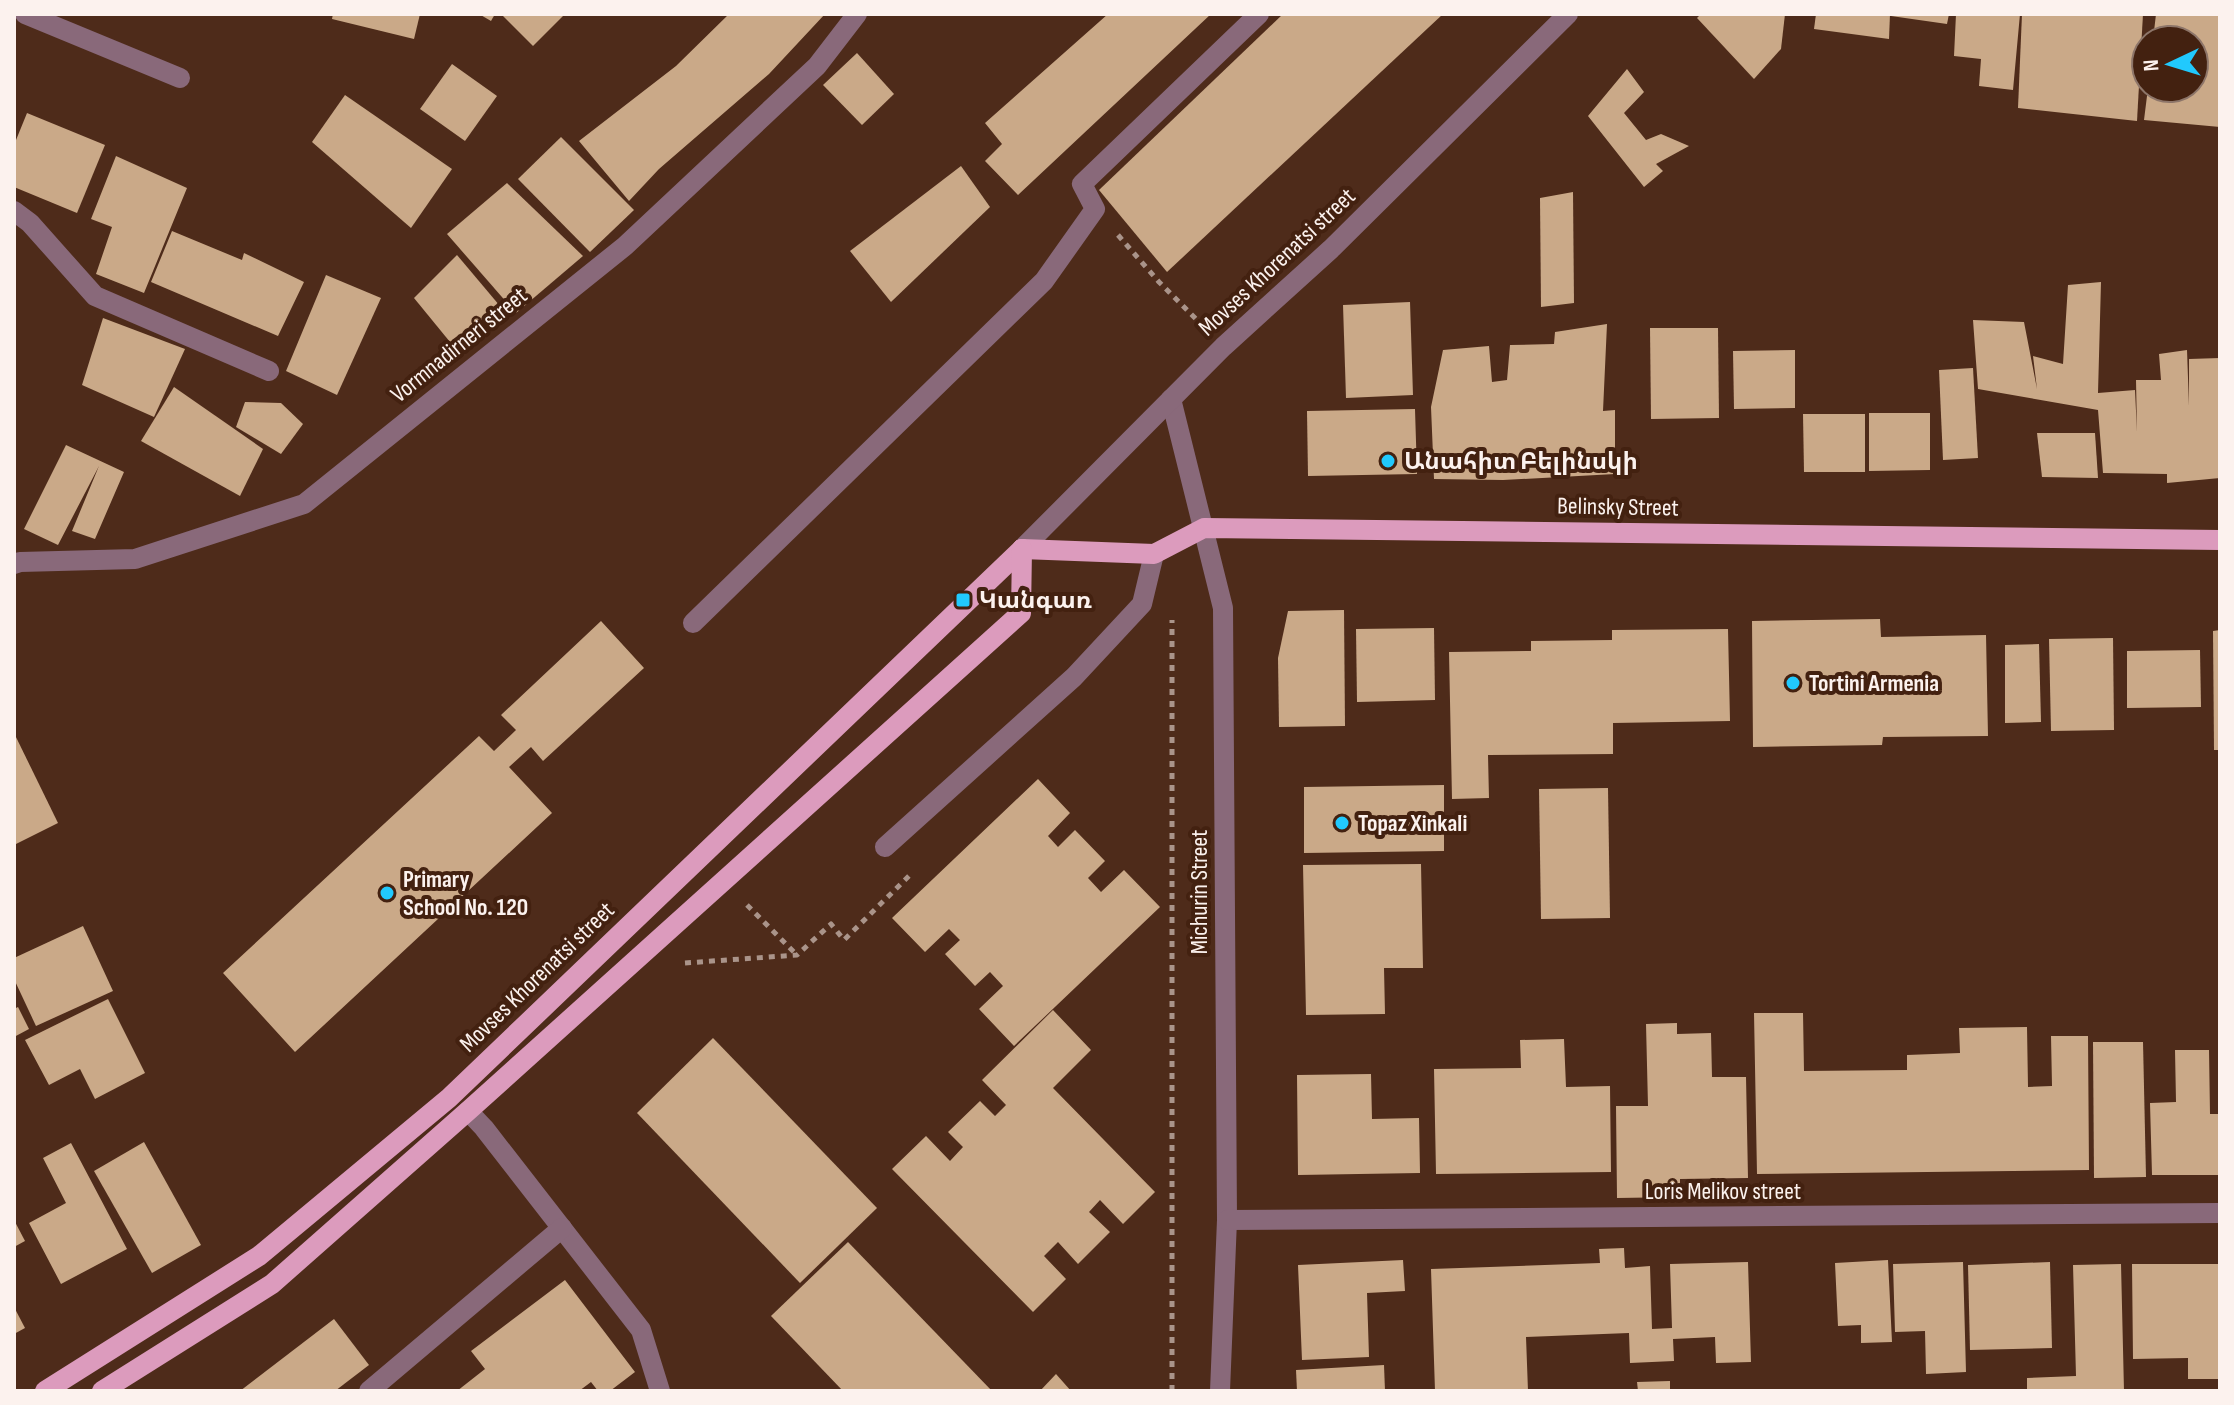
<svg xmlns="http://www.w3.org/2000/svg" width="2234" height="1405" viewBox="0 0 2234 1405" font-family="'Sofia Sans Condensed','Noto Sans Armenian',sans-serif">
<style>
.building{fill:#caa988}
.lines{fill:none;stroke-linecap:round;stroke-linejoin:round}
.path{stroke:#aa948a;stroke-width:5;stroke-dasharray:6 6;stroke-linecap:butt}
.minor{stroke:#89697a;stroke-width:20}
.major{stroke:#dc9bbd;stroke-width:20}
.poi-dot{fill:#21c9fd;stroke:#432110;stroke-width:3}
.labels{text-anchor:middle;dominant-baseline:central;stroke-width:8;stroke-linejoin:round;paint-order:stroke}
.street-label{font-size:24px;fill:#fcf2ee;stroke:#432110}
.poi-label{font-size:24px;font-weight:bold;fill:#fcf2ee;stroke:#432110;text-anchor:start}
</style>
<rect width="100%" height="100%" fill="#4e2b1a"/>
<!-- building -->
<g class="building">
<path d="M333 14H420L414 39 332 19Z"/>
<path d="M479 14H495L491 21Z"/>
<path d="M506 14H565L533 46 503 16Z"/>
<path d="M729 14H825L769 74 659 169 629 201 579 141 676 66Z"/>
<path d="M1108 14H1211L1018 195 985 161 1002 144 985 123Z"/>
<path d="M1283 14H1443L1167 272 1099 190Z"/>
<path d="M1701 14H1785L1781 49 1754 79 1697 18Z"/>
<path d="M1816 14H1890L1889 39 1814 29Z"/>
<path d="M1891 14H1949L1947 24 1891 16Z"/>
<path d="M1956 14H2020L2013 90 1979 86 1981 59 1954 56Z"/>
<path d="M2022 14H2143L2137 121 2018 108Z"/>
<path d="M2156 14 2220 15V127L2144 120 2148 88H2194V40H2153Z"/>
<path d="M857 53 894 94 862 125 823 85Z"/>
<path d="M452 64 497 96 465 141 420 109Z"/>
<path d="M1627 69 1644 92 1624 113 1646 140 1661 134 1689 146 1656 164 1663 171 1644 187 1588 116Z"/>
<path d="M345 95 452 169 411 228 312 142Z"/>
<path d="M27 113 105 145 77 213 14 187V145Z"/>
<path d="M561 137 634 210 590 252 518 179Z"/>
<path d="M116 156 187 188 144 293 96 274 112 227 91 219Z"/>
<path d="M961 166 990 207 891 302 850 251Z"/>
<path d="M507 183 583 256 516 313 447 234Z"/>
<path d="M1573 192 1574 303 1541 307 1540 198Z"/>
<path d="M172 231 242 260 244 253 304 282 278 336 151 282Z"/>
<path d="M457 255 505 312 459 353 414 298Z"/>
<path d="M326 275 381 298 337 395 286 371Z"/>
<path d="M2101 282 2098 393 2135 390 2137 432 2136 380H2161L2159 354 2187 350 2189 406V359L2220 358V478L2167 483V474L2103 473 2098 410 1978 389 1973 320 2024 322 2037 389 2033 356 2063 364 2068 285Z"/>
<path d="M1410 302 1413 395 1346 398 1343 305Z"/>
<path d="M103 318 185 349 154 417 82 385Z"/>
<path d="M1607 324 1603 411 1615 410V474L1503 480 1434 479 1431 407 1443 350 1489 346 1492 382 1507 380 1510 345 1554 344 1555 332Z"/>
<path d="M1650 328H1718L1719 418 1651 419Z"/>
<path d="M1795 350V408L1734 409 1733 351Z"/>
<path d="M1973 368 1978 458 1943 460 1939 370Z"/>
<path d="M174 387 263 449 240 496 141 441Z"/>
<path d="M245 402 281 403 303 424 281 454 236 427Z"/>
<path d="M1415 409 1417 474 1308 476 1307 411Z"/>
<path d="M1869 413H1930V470L1869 471Z"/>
<path d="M1803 414H1865V472H1804Z"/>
<path d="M2037 433H2095L2098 478 2042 477Z"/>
<path d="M66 445 124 472 95 539 72 531 99 466 58 545 24 529Z"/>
<path d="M1344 610 1345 726 1279 727 1278 658 1288 611Z"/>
<path d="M1880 619 1881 637 1986 635 1988 736 1883 737 1882 745 1753 747 1752 621Z"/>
<path d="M601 621 644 668 543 761 531 747 509 767 552 813 295 1052 223 973 479 736 494 751 516 730 501 715Z"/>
<path d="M1434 628 1435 700 1357 702 1356 629Z"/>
<path d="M1728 629 1730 721 1613 723V754L1488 755 1489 798 1452 799 1449 652 1531 651V641L1612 640V630Z"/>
<path d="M2220 630V750H2214L2213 631Z"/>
<path d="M2113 638 2114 730 2051 731 2049 639Z"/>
<path d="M2039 644 2041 722 2005 723V645Z"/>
<path d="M2200 650 2201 707 2127 708V651Z"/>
<path d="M14 733 58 823 14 845Z"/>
<path d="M1038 779 1070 813 1048 836 1058 847 1075 830 1105 861 1088 878 1101 892 1124 870 1160 907 1014 1046 979 1009 1003 986 990 972 975 986 945 954 960 940 949 929 925 952 892 918Z"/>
<path d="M1444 785V851L1304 853V787Z"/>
<path d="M1608 788 1610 918 1541 919 1539 789Z"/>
<path d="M1421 864 1423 968H1384L1385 1014 1306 1015 1303 865Z"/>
<path d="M83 926 113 991 36 1026 14 979V958Z"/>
<path d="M108 999 145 1073 95 1099 80 1069 49 1085 25 1040Z"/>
<path d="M18 1007 29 1029 14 1037V1009Z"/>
<path d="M1053 1010 1091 1050 1053 1088 1155 1192 1123 1224 1100 1200 1089 1212 1110 1232 1078 1264 1058 1242 1044 1256 1066 1279 1033 1312 892 1169 926 1136 950 1161 963 1147 948 1132 980 1101 995 1116 1006 1105 982 1080Z"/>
<path d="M1754 1013H1803L1804 1071 1907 1070V1055L1960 1053 1959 1028 2027 1027 2028 1087 2052 1086 2051 1036H2088L2089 1170 1757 1174Z"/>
<path d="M1677 1023V1034L1711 1033 1712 1077H1746L1748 1178 1680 1179V1197L1617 1198 1616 1106H1648L1646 1024Z"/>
<path d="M713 1038 877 1208 800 1283 637 1113Z"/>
<path d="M1564 1039 1566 1087 1610 1086 1611 1172 1436 1174 1434 1069 1521 1068 1520 1040Z"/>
<path d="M2093 1042H2143L2146 1177 2094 1178Z"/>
<path d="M2175 1050H2209L2210 1114H2220V1175H2152L2150 1103 2176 1102Z"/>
<path d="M1371 1074 1372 1119 1419 1118 1420 1173 1298 1175 1297 1075Z"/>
<path d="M144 1142 201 1245 152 1273 94 1171Z"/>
<path d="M71 1143 127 1249 61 1284 29 1223 66 1203 43 1158Z"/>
<path d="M14 1220 25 1241 14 1247Z"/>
<path d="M848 1242 992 1391H843L771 1316Z"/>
<path d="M1624 1248 1625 1268 1650 1266 1652 1329 1672 1328 1670 1264 1748 1262 1751 1362 1716 1363 1715 1337 1673 1339 1674 1361 1630 1363 1629 1333 1526 1337 1528 1391H1435L1431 1269 1600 1263 1599 1249Z"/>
<path d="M1403 1260 1405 1291 1367 1293 1369 1357 1302 1360 1298 1265Z"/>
<path d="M1888 1260 1892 1342 1861 1343V1325L1838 1326 1835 1263Z"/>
<path d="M1963 1262 1966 1372 1926 1374 1925 1331 1895 1332 1893 1264Z"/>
<path d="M2050 1262 2052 1348 1970 1350 1968 1265Z"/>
<path d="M2121 1264 2124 1391H2027V1378L2076 1376 2073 1265Z"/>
<path d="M2132 1264H2220V1379H2188V1358L2133 1359Z"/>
<path d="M565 1280 635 1372 610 1391H598L591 1382 579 1391H457L485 1369 471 1351Z"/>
<path d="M14 1307 25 1328 14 1334Z"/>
<path d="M334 1319 369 1365 335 1391H240Z"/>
<path d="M1384 1365 1385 1391H1297L1296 1370Z"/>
<path d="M1056 1374 1071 1391H1040Z"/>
<path d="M1670 1381V1391H1638L1637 1382Z"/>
</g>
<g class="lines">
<!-- path -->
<g class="path">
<path d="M1118 235 1159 282 1201 324"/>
<path d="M747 905 797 955"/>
<path d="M685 963 797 955 831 924 844 940 912 873"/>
<path d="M1172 1391V620"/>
</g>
<!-- minor -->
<g class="minor">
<path d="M25 14 180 78"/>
<path d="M14 211 30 223 95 296 269 371"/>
<path d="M1171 399 1223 608 1227 1220 1220 1391"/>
<path d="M1022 549 1223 347 1331 249 1568 14"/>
<path d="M14 564 20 562 135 559 304 504 625 246 817 66 857 14"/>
<path d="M693 623 1044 281 1095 209 1082 184 1259 14"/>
<path d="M885 847 1074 677 1142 604 1154 554"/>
<path d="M468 1111 484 1128 641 1330 660 1391"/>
<path d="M1227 1220 2220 1213"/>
<path d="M369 1391 562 1228"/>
</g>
<!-- major -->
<g class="major">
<path d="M1022 549 1154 554 1204 528 2220 540"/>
<path d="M45 1391 259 1256 449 1098 1022 549"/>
<path d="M102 1391 272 1284 468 1111 1021 613 1022 549"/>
</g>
</g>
<!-- markers -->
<g class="poi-dot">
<circle cx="1388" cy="461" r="8"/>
<rect x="955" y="592" width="16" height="16" rx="4"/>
<circle cx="1793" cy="683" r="8"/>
<circle cx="1342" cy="823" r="8"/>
<circle cx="387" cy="893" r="8"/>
</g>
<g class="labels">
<!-- street labels -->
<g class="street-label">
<text transform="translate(1277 262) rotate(-43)">Movses Khorenatsi street</text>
<text transform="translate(459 345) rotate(-39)">Vormnadirneri street</text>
<text transform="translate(1618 507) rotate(1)">Belinsky Street</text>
<text transform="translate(1199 892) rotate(-90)">Michurin Street</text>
<text transform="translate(537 977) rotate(-44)">Movses Khorenatsi street</text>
<text x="1723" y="1191">Loris Melikov street</text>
</g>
<!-- poi labels -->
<g class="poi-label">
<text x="1404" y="461">Անահիտ Բելինսկի</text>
<text x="979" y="600">Կանգառ</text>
<text x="1809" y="683">Tortini Armenia</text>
<text x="1358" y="823">Topaz Xinkali</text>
<text x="403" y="879">Primary<tspan x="403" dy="28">School No. 120</tspan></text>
</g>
</g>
<!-- border -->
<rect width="2234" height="1405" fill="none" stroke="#fcf2ee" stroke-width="32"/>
<!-- north arrow -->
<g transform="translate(2170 64) rotate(266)"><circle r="38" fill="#432110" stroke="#8d7569" stroke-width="2"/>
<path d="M0-6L14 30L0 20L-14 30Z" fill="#21c9fd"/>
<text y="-12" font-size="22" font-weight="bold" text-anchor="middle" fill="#fcf2ee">N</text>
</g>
</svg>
